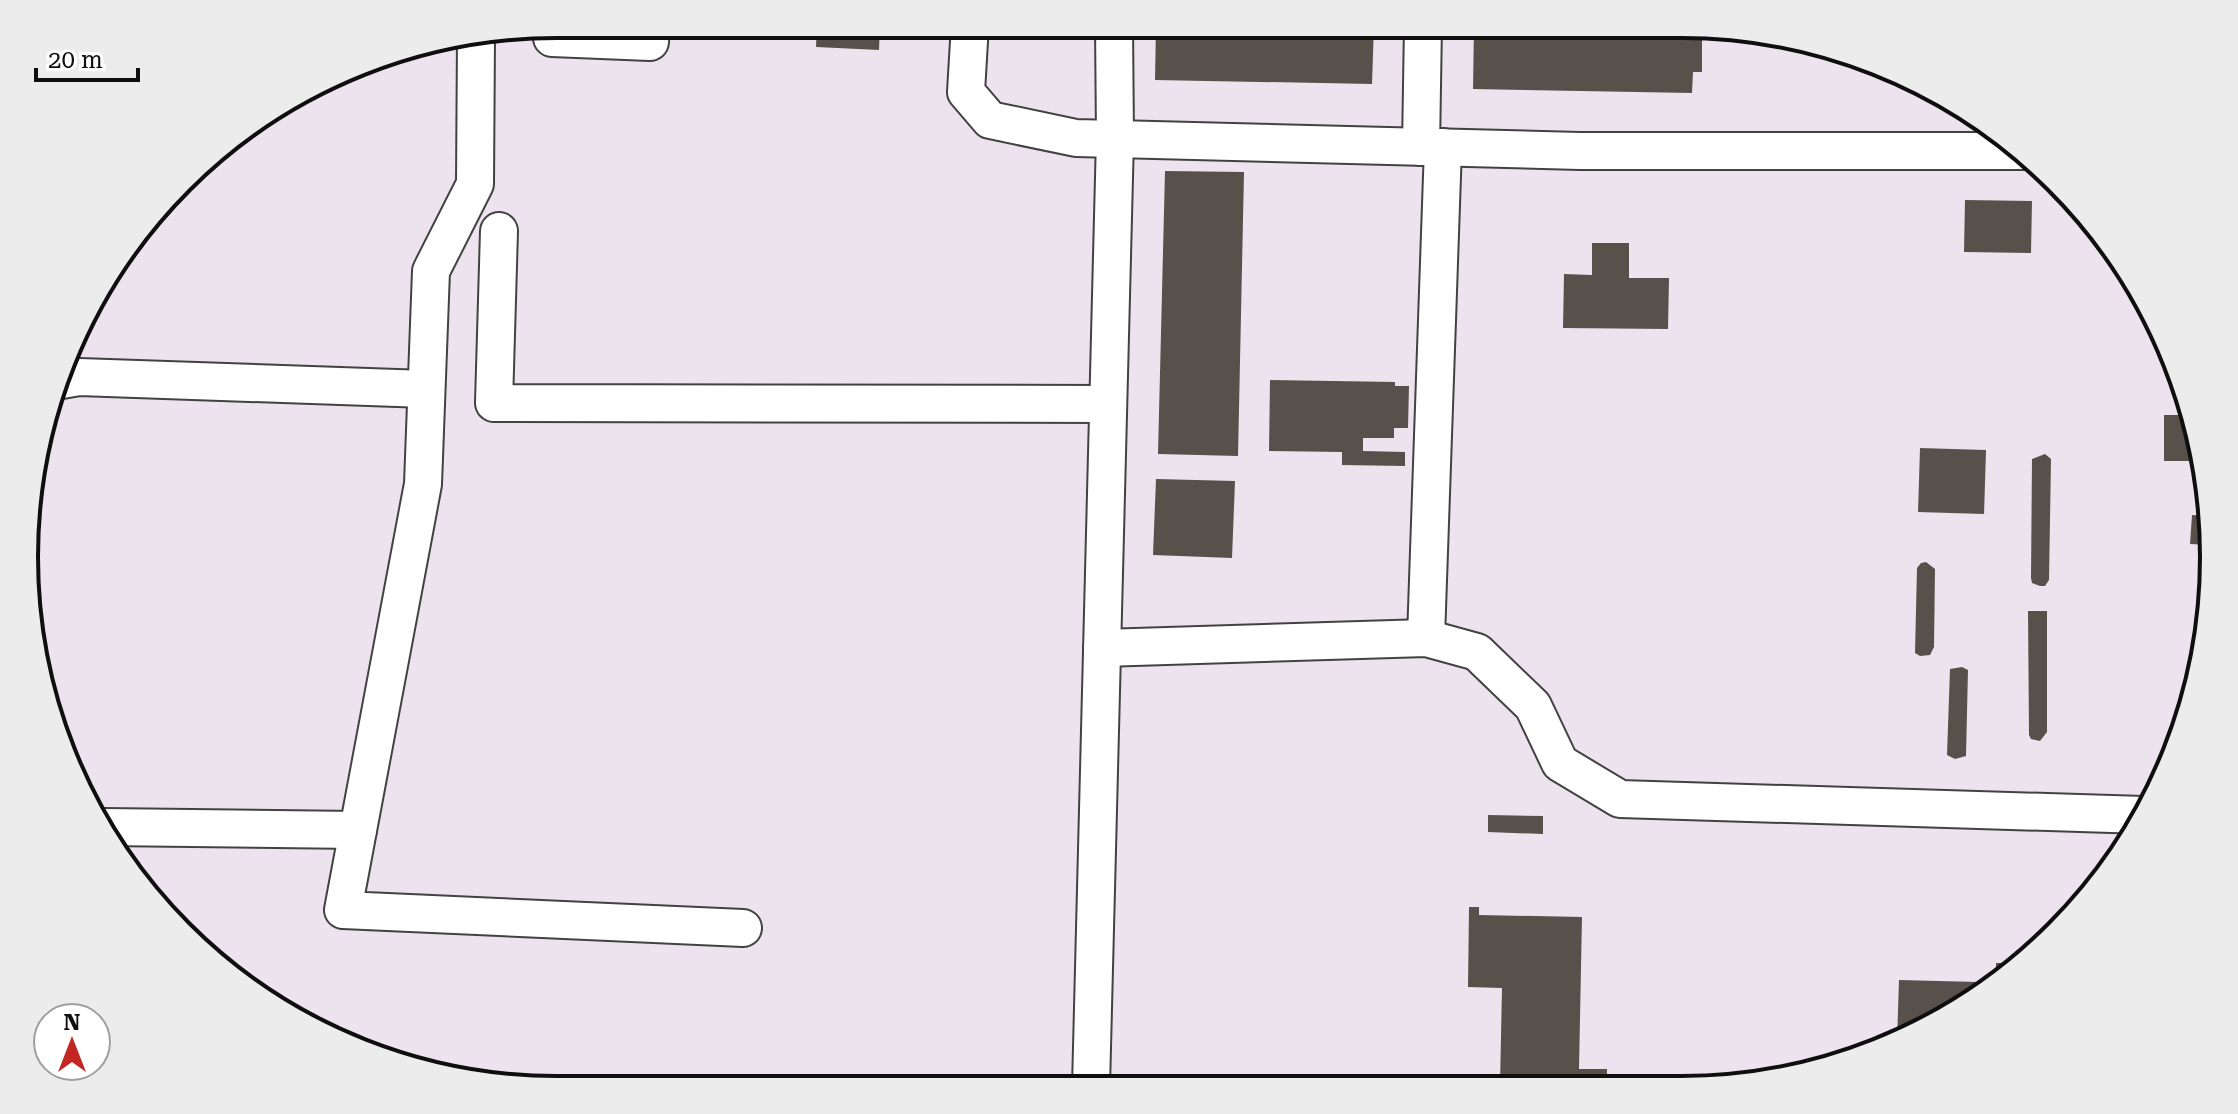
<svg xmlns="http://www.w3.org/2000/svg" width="2238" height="1114" viewBox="0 0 2238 1114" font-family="'Roboto Serif',serif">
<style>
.industrial{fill:#ede3ee}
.building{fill:#58514b}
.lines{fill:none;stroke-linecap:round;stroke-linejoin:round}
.minor-casing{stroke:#424242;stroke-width:40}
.minor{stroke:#fff;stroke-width:36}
.rim{fill:none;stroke:#0f0f0f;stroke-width:4}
</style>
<rect width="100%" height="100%" fill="#fffdf1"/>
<!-- industrial -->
<path class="industrial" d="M557 24 1715 25 1819 42 1916 79 2005 134 2081 205 2142 290 2186 385 2209 487 2213 591 2196 695 2159 792 2082 908 2005 980 1885 1050 1751 1085 523 1089 419 1072 322 1035 180 934 79 793 29 627 34 453 65 353 114 261 232 134 385 52Z"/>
<!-- building -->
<g class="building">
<path d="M817 24 880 25 879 50 816 47Z"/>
<path d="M1156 25H1374L1372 84 1155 80Z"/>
<path d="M1474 25H1693V35H1702V72H1693L1692 93 1473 89Z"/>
<path d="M1165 171 1244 172 1238 456 1158 454Z"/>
<path d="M1965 200 2032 201 2031 253 1964 252Z"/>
<path d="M1592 243H1629V278H1669L1668 329 1563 328 1564 274 1592 275Z"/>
<path d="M1270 380 1395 382V386H1409L1408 428H1394V438H1363V451L1405 452V466L1342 465V452L1269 451Z"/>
<path d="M2164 415H2192L2203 461H2164Z"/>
<path d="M1920 448 1986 450 1984 514 1918 512Z"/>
<path d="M2045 454 2051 459 2049 580 2045 586H2040L2032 583 2031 578 2032 459Z"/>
<path d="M1156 479 1235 481 1232 558 1153 555Z"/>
<path d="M2192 515 2210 516 2211 545 2190 544Z"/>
<path d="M1926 562 1935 569 1934 647 1930 655 1920 656 1915 653 1917 568 1921 563Z"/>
<path d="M2028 611H2047V732L2040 741 2031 739 2029 735Z"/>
<path d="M1962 667 1968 670 1966 756 1955 759 1947 755 1950 669Z"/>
<path d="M1488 815 1543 816V834L1488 832Z"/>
<path d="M1469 907H1479V915L1582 917 1579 1069H1607V1086H1500L1502 988 1468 987Z"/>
<path d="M1996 963H2023L1996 985Z"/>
<path d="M1899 980 1978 982V996L1897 1042Z"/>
<path d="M1199 1078 1210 1079 1213 1087H1191V1082Z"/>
</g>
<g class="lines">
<!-- minor casing -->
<g class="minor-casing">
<g id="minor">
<path d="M970 24 966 92 990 120 1076 138 1580 151H2024"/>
<path d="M552 25V38L650 42 651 24"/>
<path d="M476 37 475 184 431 271 423 484 343 910 743 928"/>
<path d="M1421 147 1423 25"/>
<path d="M499 231 494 403 1108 404"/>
<path d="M56 381 79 377 426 389"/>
<path d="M1426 638 1443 147"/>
<path d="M1102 648 1426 638 1477 652 1533 706 1560 763 1620 799 2144 815"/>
<path d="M104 827 358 830"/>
<path d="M1091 1087 1115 138 1114 25"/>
</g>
</g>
<!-- minor -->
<use href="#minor" class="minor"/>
</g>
<!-- crop -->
<path d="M0 0H2238V1114H0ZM557 38H1681A519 519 0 0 1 2200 557V557A519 519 0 0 1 1681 1076H557A519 519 0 0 1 38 557V557A519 519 0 0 1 557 38Z" fill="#ececec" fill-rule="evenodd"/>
<path class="rim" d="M557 38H1681A519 519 0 0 1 2200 557V557A519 519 0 0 1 1681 1076H557A519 519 0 0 1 38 557V557A519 519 0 0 1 557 38Z"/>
<!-- north arrow -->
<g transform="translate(72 1042)"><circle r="38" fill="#ffffff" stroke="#9f9f9f" stroke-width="2"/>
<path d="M0-6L14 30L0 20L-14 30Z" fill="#c32623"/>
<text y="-12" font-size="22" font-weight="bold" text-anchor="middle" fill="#0f0f0f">N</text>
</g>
<!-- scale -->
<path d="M36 68v12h102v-12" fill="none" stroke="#0f0f0f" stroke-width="4"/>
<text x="48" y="68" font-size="24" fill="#0f0f0f" stroke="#ffffff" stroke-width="6" paint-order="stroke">20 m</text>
</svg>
